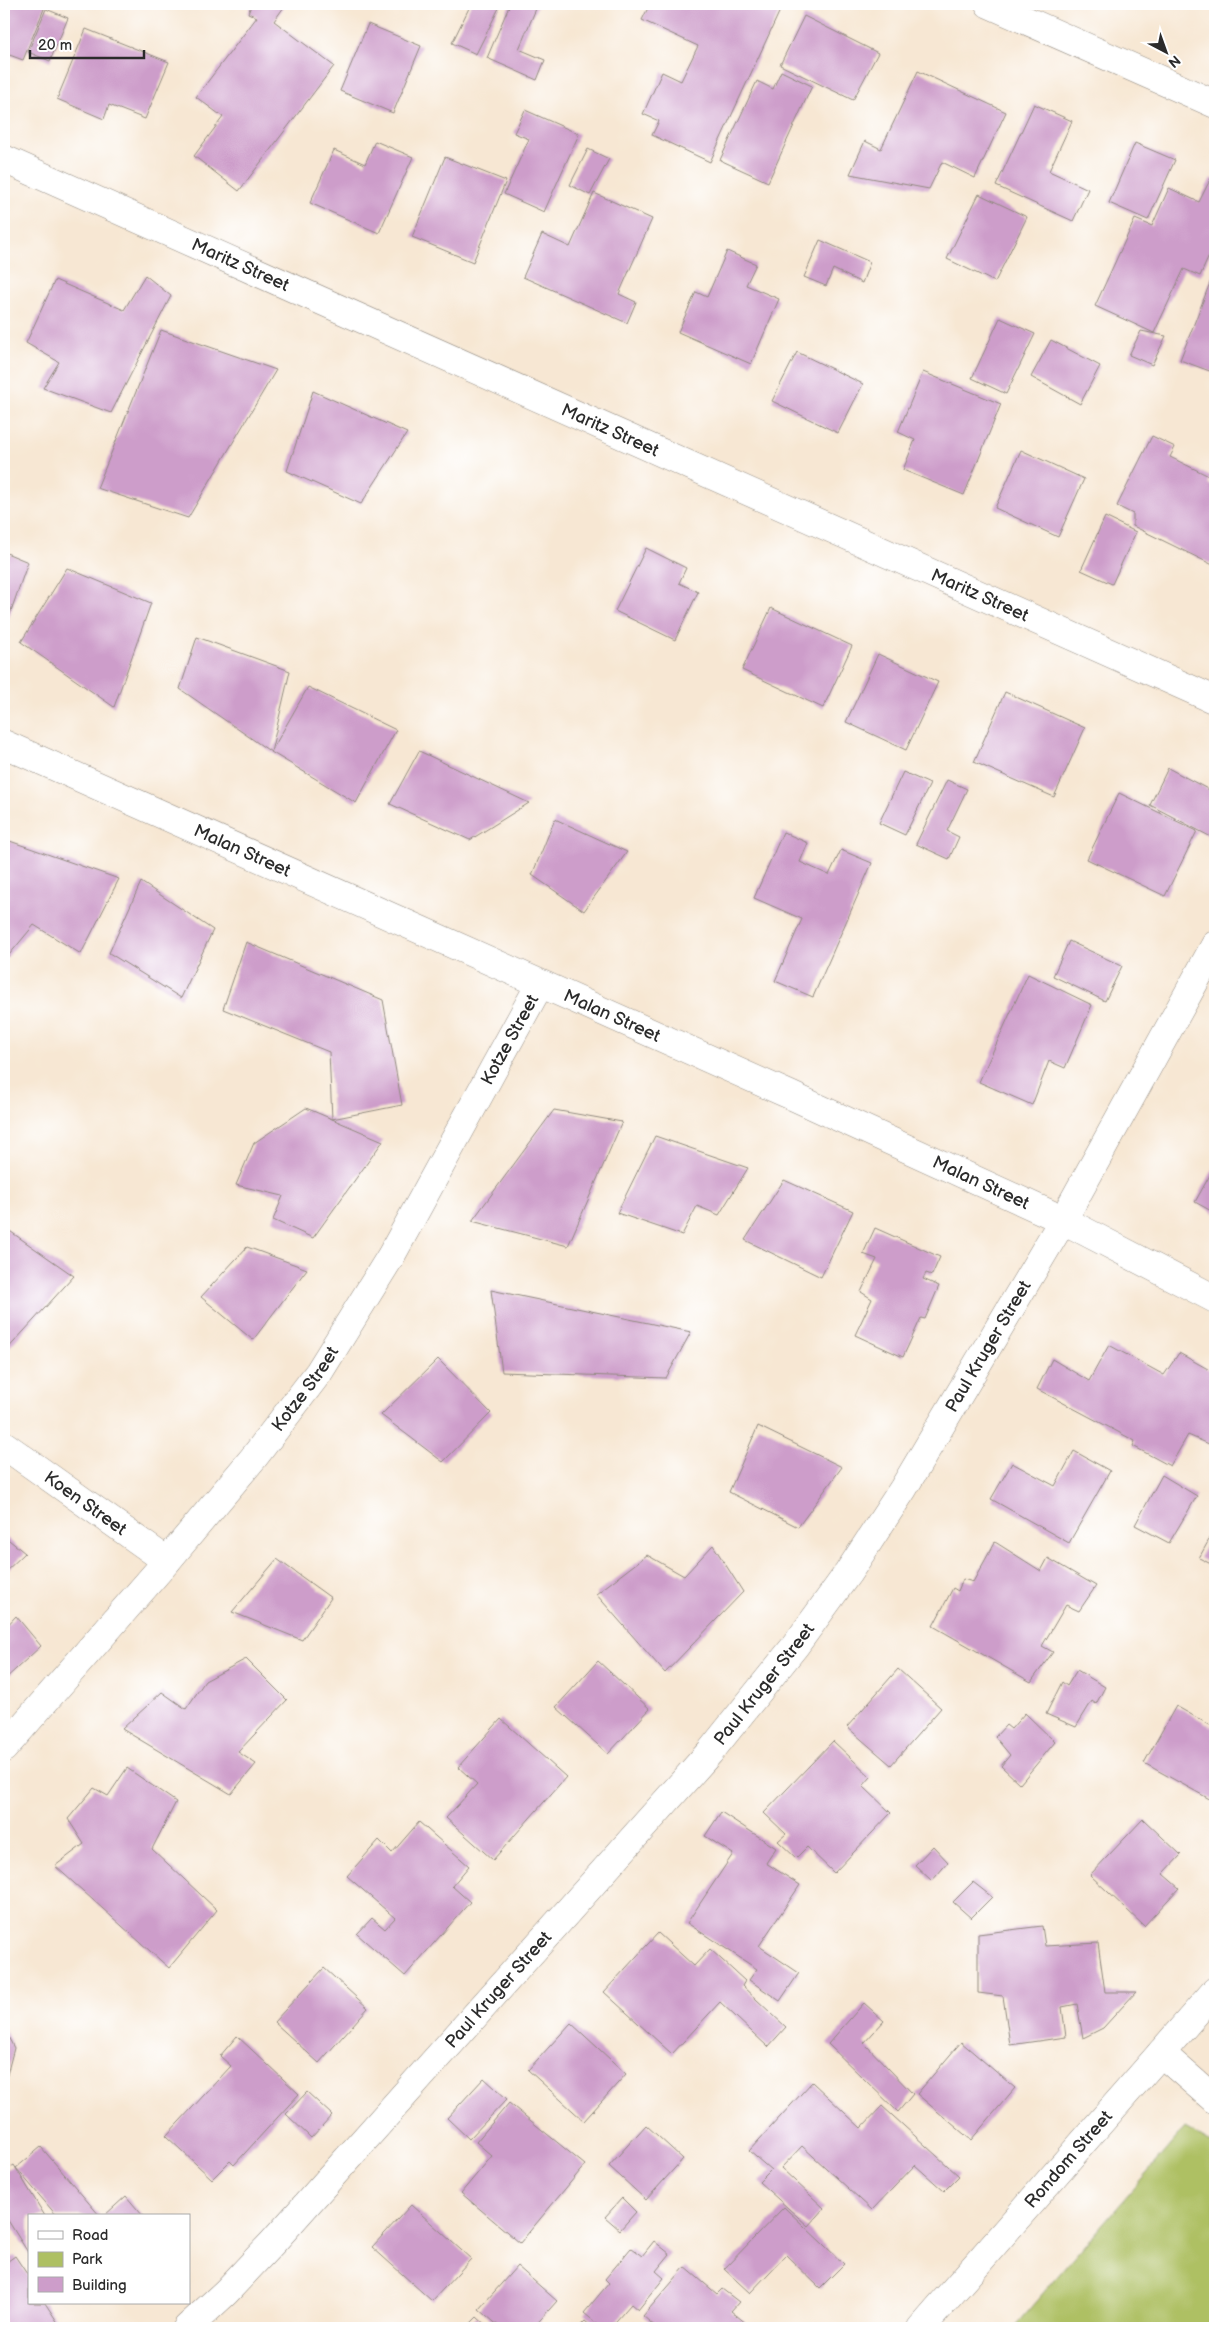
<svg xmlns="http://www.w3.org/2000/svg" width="1219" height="2332" viewBox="0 0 1219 2332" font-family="'Balsamiq Sans',sans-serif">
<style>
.green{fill:#aec063;stroke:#6c7647}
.building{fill:#cd9dca}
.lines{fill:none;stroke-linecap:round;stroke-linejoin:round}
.minor-casing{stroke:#91897f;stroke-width:29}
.tertiary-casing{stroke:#91897f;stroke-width:29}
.minor{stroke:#fff;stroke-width:28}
.tertiary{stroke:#fff;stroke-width:28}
.labels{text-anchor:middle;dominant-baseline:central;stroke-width:4.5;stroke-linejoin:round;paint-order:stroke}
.street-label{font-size:18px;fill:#2b2b2b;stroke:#fff}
</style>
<rect width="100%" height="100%" fill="#fff"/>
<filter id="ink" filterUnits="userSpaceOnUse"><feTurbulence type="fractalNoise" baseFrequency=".02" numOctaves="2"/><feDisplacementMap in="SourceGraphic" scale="10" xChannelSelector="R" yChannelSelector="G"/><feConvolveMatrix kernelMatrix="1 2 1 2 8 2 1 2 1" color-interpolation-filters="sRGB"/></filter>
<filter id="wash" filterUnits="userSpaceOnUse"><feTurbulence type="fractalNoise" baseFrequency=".0096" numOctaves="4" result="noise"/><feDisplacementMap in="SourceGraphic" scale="20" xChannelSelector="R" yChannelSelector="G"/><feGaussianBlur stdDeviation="1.12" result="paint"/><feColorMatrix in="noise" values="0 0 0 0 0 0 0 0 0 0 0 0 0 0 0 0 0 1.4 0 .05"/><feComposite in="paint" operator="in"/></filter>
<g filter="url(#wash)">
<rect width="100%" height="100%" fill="#f7e7d3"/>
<!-- green -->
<path class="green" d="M1185 2128 1215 2145V2328H1013Z"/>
<g id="blocks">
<!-- building -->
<g class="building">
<path d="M4 4H46L23 60 4 53Z"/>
<path d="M252 4H276L284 7 274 21 334 66 239 191 194 156 223 117 196 97 257 17 248 13Z"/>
<path d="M471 4H501L476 54 452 43Z"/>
<path d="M510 4H538L519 49 545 60 537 80 487 58Z"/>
<path d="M650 4H783L710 162 652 135 659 121 643 114 662 72 681 81 698 46 642 20Z"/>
<path d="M46 9 68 18 50 61 28 52Z"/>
<path d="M804 16 878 53 853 100 780 65Z"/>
<path d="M368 24 421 46 393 113 340 91Z"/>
<path d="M86 29 169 62 145 119 109 105 104 119 57 99Z"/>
<path d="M781 71 812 86 768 182 720 160 757 81 773 89Z"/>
<path d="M918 71 1006 112 975 178 942 162 929 189 850 174 865 141 881 149Z"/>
<path d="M1034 104 1072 121 1049 171 1088 189 1073 221 996 186Z"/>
<path d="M525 110 579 134 544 212 504 194 529 139 514 133Z"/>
<path d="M375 141 413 157 379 233 310 203 334 150 365 164Z"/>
<path d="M1135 143 1175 160 1148 220 1109 203Z"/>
<path d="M588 149 609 159 590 195 570 185Z"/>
<path d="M445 157 506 181 473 262 412 237Z"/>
<path d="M1211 178 1215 180V243L1200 276 1184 269 1154 333 1095 306 1135 219 1152 226 1169 188 1199 202Z"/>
<path d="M594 193 652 219 619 294 636 302 627 323 523 277 542 234 570 247Z"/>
<path d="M979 194 1027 217 995 282 947 259Z"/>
<path d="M820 240 870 262 862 283 833 269 826 286 804 277Z"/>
<path d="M727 251 756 264 746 285 779 299 751 364 678 332 696 292 707 297Z"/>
<path d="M1215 270V373L1180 360Z"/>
<path d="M145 275 171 296 111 413 43 388 59 362 26 343 55 280 124 310Z"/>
<path d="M1000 318 1035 334 1006 394 972 378Z"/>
<path d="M161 330 276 370 188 518 97 488Z"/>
<path d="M1141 331 1166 336 1152 365 1129 355Z"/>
<path d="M1051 340 1100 366 1080 404 1031 377Z"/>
<path d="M797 352 863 384 838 433 772 401Z"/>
<path d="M923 372 1001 404 964 495 903 470 915 440 898 432Z"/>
<path d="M313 391 407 433 361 504 287 471Z"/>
<path d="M1152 436 1175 447 1170 457 1211 477 1208 484 1215 487V566L1133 526V514L1117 506Z"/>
<path d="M1021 450 1084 479 1058 537 995 508Z"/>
<path d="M1105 517 1136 532 1112 584 1081 570Z"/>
<path d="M646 548 686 568 679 583 698 592 675 640 615 611Z"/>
<path d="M4 552 28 562 4 631Z"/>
<path d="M67 568 151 603 114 707 21 642Z"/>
<path d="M771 608 852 646 823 708 742 670Z"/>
<path d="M197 637 290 671 271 752 308 687 396 730 356 803 271 752 180 689Z"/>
<path d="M878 654 938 682 906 750 846 722Z"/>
<path d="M1005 692 1085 728 1054 797 974 762Z"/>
<path d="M419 751 529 803 470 840 390 804Z"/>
<path d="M1168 768 1215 793V839L1150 805Z"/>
<path d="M903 772 930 784 905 835 879 823Z"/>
<path d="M947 780 967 789 947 831 959 837 949 859 916 844Z"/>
<path d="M1119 793 1197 831 1165 896 1087 859Z"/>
<path d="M555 819 627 852 584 911 532 875Z"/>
<path d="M783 832 808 843 800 862 829 875 841 850 872 863 813 997 775 981 802 919 754 898Z"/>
<path d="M4 839 119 879 81 954 34 925 4 961Z"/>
<path d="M141 882 213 930 181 998 109 953Z"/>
<path d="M1069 941 1122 966 1105 1001 1053 976Z"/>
<path d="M246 942 383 1000 402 1105 332 1119 383 1141 313 1238 273 1220 283 1196 236 1185 254 1143 306 1108 332 1119 329 1052 223 1009Z"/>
<path d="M1028 974 1092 1005 1065 1068 1049 1061 1032 1105 979 1082Z"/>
<path d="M554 1110 622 1122 568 1246 472 1221Z"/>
<path d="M655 1136 748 1168 719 1215 697 1206 682 1235 617 1213Z"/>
<path d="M1215 1166V1213L1195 1202Z"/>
<path d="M784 1180 853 1211 821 1277 745 1240Z"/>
<path d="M4 1227 74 1276 4 1353Z"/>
<path d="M875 1228 940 1257 932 1275 926 1273 923 1279 939 1286 925 1319 921 1318 903 1357 855 1335 872 1299 861 1292 877 1259 863 1254Z"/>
<path d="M247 1247 307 1269 253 1340 201 1297Z"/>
<path d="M491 1290 691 1332 666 1378 502 1372Z"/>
<path d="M1109 1345 1164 1375 1179 1353 1215 1373V1434L1209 1444 1188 1435 1170 1466 1133 1446 1135 1441 1037 1389 1052 1359 1089 1381Z"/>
<path d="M438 1359 491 1413 443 1462 381 1415Z"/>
<path d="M758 1426 842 1467 798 1527 729 1492Z"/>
<path d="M1074 1451 1110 1471 1069 1543 991 1499 1012 1463 1055 1486Z"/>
<path d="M1162 1475 1197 1496 1169 1543 1135 1525Z"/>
<path d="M1215 1529V1566L1199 1558Z"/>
<path d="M4 1536 25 1553 4 1573Z"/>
<path d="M995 1542 1041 1571 1048 1558 1096 1586 1079 1611 1066 1605 1042 1646 1053 1652 1031 1682 933 1626 953 1588 958 1591 963 1579 973 1582Z"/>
<path d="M713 1545 743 1592 665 1673 596 1594 647 1555 684 1576Z"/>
<path d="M277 1559 331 1598 302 1640 232 1612Z"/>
<path d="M16 1616 41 1646 4 1680V1629Z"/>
<path d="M246 1659 287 1700 238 1752 256 1764 231 1794 122 1729 162 1692 186 1709 205 1681Z"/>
<path d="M598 1661 650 1709 608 1754 556 1707Z"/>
<path d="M898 1669 941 1708 891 1765 847 1727Z"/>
<path d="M1077 1670 1105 1687 1096 1704 1092 1701 1076 1727 1046 1714 1062 1682 1067 1686Z"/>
<path d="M1176 1706 1215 1728V1802L1144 1763Z"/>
<path d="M1025 1713 1055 1742 1020 1784 1001 1766 1010 1755 995 1737 1006 1725 1011 1729Z"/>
<path d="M501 1719 566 1777 493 1860 446 1818 477 1784 458 1767Z"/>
<path d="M833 1741 871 1777 863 1786 891 1813 834 1873 807 1847 796 1858 778 1841 786 1834 764 1813Z"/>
<path d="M127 1768 176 1802 152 1849 217 1910 169 1968 55 1866 84 1844 68 1819 94 1788 108 1796Z"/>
<path d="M721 1812 776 1848 766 1863 800 1885 759 1946 799 1973 780 2001 749 1980 757 1969 687 1923 733 1854 705 1836Z"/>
<path d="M1143 1819 1181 1855 1163 1874 1179 1888 1144 1926 1090 1875Z"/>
<path d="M419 1822 469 1866 452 1886 470 1902 405 1976 357 1934 372 1918 385 1929 395 1918 347 1876 379 1840 392 1853Z"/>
<path d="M933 1846 948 1862 932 1881 915 1865Z"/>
<path d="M973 1882 992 1897 971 1918 953 1902Z"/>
<path d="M1042 1926 1045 1946 1098 1943 1105 1992H1136L1103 2028 1083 2038 1077 2004 1062 2007 1066 2037 1010 2045 1003 1996 978 1993V1934Z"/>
<path d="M658 1933 694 1966 710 1949 745 1981 742 1986 786 2027 768 2047 720 2002 672 2054 604 1992Z"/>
<path d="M324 1968 368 2008 319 2063 274 2022Z"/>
<path d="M864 2003 884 2021 864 2043 913 2094 898 2112 828 2044Z"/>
<path d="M571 2023 626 2074 584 2121 528 2070Z"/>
<path d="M4 2029 14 2048 4 2086Z"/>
<path d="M237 2036 299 2094 234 2165 230 2161 212 2179 166 2136 231 2066 220 2056Z"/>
<path d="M961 2042 1015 2088 971 2140 917 2094Z"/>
<path d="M484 2078 507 2099 469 2139 447 2118Z"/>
<path d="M812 2082 861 2128 882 2106 959 2176 944 2191 915 2165 872 2210 802 2146 781 2168 824 2208 808 2226 759 2182 771 2170 749 2151Z"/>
<path d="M307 2092 332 2115 311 2138 286 2114Z"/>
<path d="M509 2103 585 2165 520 2243 461 2193 492 2156 476 2142Z"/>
<path d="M646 2125 683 2159 646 2200 609 2166Z"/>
<path d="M41 2147 100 2216H57L16 2168Z"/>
<path d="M14 2165 45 2216H29V2254L4 2214V2171Z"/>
<path d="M126 2196 143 2216H104Z"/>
<path d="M622 2198 636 2212 620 2230 605 2217Z"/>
<path d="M411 2205 471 2259 432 2301 372 2247Z"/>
<path d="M784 2207 844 2264 820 2288 786 2255 750 2293 724 2269Z"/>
<path d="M654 2241 670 2254 656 2271 664 2278 638 2310 631 2304 610 2328H602L584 2313 609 2283 605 2279 631 2248 642 2256Z"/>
<path d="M15 2256 29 2277V2303H45L60 2326 57 2328H4V2264Z"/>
<path d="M517 2266 557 2301 533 2328H501L479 2309Z"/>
<path d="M685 2267 717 2294 722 2289 739 2302 731 2311 752 2328H657L643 2316Z"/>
<path d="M477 2317 489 2328H466Z"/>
<path d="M585 2321 593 2328H578Z"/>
</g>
</g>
</g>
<g filter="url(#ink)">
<use href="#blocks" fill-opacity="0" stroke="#91897f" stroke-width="1"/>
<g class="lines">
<!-- minor casing -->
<g class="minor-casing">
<g id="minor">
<path d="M989 4 1215 104"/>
<path id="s1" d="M4 159 1215 700"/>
<path id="s2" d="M4 744 790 1095 1063 1220 1215 1299"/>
<path id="s3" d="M4 1445 167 1561"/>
<path id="s4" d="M4 1748 167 1561 255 1456 319 1372 391 1256 540 984"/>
<path d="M1161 2053 1215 2100"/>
<path id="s5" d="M187 2328 226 2292 274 2241 710 1752 795 1646 848 1573 903 1489 1063 1220 1215 945"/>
</g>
</g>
<!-- tertiary casing -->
<g class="tertiary-casing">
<g id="tertiary">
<path id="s6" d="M921 2328 1215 1991"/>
</g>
</g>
<!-- minor -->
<use href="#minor" class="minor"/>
<!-- tertiary -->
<use href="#tertiary" class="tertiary"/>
</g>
</g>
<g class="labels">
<!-- street labels -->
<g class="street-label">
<text stroke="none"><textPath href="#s1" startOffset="259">Maritz Street</textPath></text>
<text stroke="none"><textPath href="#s1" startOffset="664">Maritz Street</textPath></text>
<text stroke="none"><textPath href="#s1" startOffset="1069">Maritz Street</textPath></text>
<text stroke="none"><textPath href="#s2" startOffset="261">Malan Street</textPath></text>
<text stroke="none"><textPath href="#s2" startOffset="666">Malan Street</textPath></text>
<text stroke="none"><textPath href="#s4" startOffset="874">Kotze Street</textPath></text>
<text stroke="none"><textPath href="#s2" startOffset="1071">Malan Street</textPath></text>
<text stroke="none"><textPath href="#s5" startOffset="1271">Paul Kruger Street</textPath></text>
<text stroke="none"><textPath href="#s4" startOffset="469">Kotze Street</textPath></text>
<text stroke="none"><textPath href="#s3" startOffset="100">Koen Street</textPath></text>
<text stroke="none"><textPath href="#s5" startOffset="865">Paul Kruger Street</textPath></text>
<text stroke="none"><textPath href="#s5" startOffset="460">Paul Kruger Street</textPath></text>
<text stroke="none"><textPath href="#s6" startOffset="224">Rondom Street</textPath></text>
</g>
</g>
<!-- margin -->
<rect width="1219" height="2332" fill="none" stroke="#fff" stroke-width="20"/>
<!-- legend -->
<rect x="28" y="2214" width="162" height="90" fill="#ffffff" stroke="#aaaaaa"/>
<rect x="38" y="2231" width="25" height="8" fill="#ffffff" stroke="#aaaaaa"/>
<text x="72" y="2240" font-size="15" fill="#2b2b2b">Road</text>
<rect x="38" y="2252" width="25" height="15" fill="#aec063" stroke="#aaaaaa"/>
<text x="72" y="2264" font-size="15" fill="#2b2b2b">Park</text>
<rect x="38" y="2277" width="25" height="15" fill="#cd9dca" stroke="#aaaaaa"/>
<text x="72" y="2290" font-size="15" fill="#2b2b2b">Building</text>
<!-- north arrow -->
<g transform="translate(1166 52) rotate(139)" stroke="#ffffff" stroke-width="4" paint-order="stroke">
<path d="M0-4L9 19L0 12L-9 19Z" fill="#2b2b2b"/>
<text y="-8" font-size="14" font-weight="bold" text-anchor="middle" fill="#2b2b2b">N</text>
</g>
<!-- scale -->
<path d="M30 50v8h114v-8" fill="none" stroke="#2b2b2b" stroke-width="2.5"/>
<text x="38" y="50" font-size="15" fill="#2b2b2b" stroke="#ffffff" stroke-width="4" paint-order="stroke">20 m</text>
</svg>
